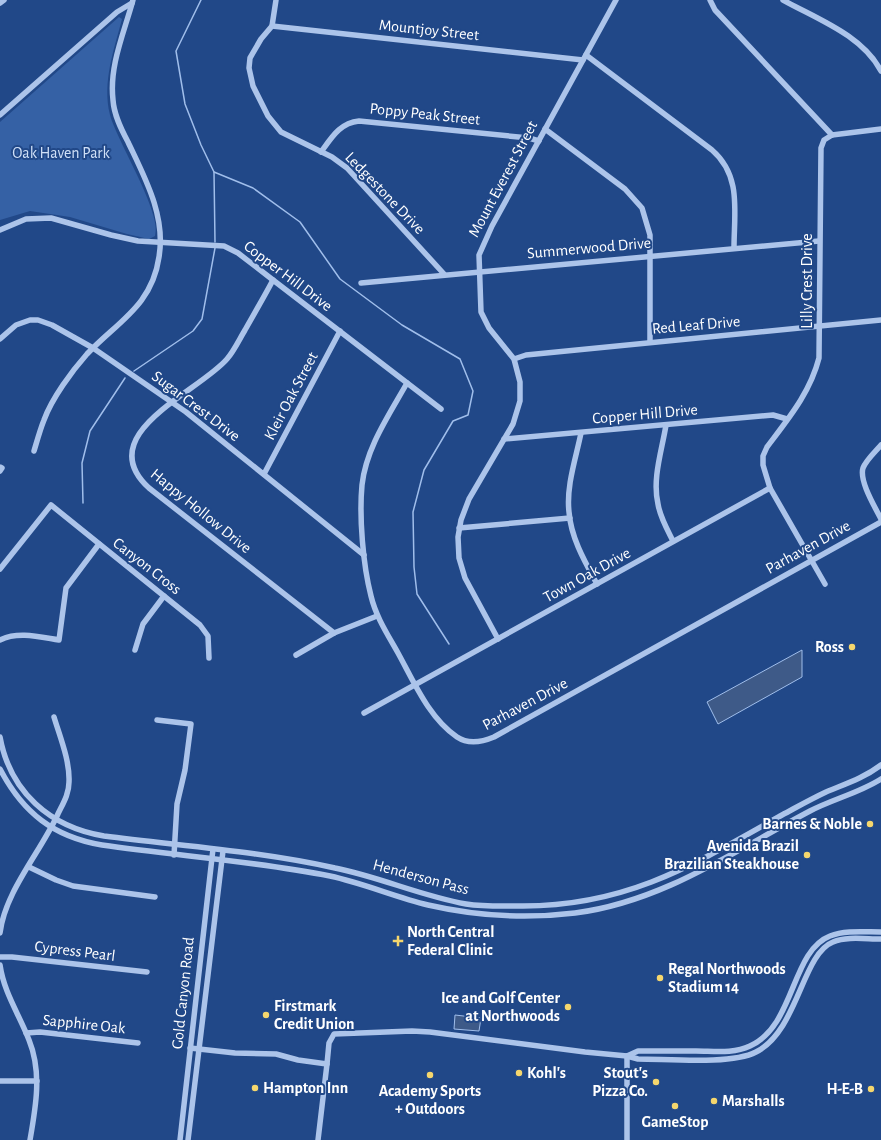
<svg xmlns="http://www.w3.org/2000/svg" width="881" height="1140" viewBox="0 0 881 1140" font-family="'Alegreya Sans',sans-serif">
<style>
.green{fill:#3561a5}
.water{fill:#3e5a88;stroke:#a0beeb}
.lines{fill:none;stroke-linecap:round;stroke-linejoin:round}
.stream{stroke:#a0beeb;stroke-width:1.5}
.minor{stroke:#acc4ea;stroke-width:5.5}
.poi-dot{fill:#f6d76d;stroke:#214888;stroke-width:1.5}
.labels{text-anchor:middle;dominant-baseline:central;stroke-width:4;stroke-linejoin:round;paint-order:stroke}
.street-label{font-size:16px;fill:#fff;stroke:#214888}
.park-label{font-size:16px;fill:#d0e0f7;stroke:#214888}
.poi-label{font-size:16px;font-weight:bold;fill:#fff;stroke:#214888;text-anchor:end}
</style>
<rect width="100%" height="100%" fill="#214888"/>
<!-- green -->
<path class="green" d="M119 17 122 19C114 50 102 82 110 115 117 141 163 214 155 236L149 239 127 234 70 217 30 211 0 220V122Z"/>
<!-- water -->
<g class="water">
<path d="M802 650V677L718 724 707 702Z"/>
<path d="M455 1015 481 1018 479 1031 454 1029Z"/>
</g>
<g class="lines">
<!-- stream -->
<g class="stream">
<path d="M201 0 176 51 185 104 201 145 214 172 253 188 300 222 340 279 402 325 460 359 473 391 468 415 453 421 424 470 413 512 414 567 417 594 449 644"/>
<path d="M214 172 215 242"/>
<path d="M134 371 193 331 202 319 215 248"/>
<path d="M83 503 82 463 90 431 125 378"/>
</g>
<!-- minor -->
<g class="minor">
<path d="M276 0 272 26 261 39 250 58 249 68 253 86 268 116 281 132 332 157 347 168 444 274"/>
<path d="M710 0 715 10 832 135"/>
<path d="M783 0C817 19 862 35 881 71"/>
<path d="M0 3 4 0"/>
<path d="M272 26 583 60"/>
<path d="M586 55 712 150C742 176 734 212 734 248"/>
<path d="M0 115 117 12 132 3"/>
<path d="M545 129 625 189 642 208 650 235V342"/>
<path d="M321 152C332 137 340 123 359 121L529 138 539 141"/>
<path d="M0 230 26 219 51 218 111 235 138 241 224 246 238 253 273 280 441 409"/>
<path d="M273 280C264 297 254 314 245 330 239 340 234 351 227 359 199 392 90 434 149 488L334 633"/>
<path d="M361 283 819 241"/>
<path d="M0 339 16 325 30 320H38L52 325 93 348 186 412 364 555"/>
<path d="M514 359 526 355 881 320"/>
<path d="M407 383C389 415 366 448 362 485 359 517 363 565 371 596 376 617 388 635 398 653 414 682 429 718 457 737 469 745 482 742 494 737L881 522"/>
<path d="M666 425C662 450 652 479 658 504 660 517 667 529 673 541"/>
<path d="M581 433C576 458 566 486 569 512 571 538 585 562 597 584"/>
<path d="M504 439 773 415 787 419"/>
<path d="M881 445C875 452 866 460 863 468 859 481 875 507 881 519"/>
<path d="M34 451C37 441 40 430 44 420 52 398 72 371 87 354 117 322 152 306 159 257 166 216 145 178 128 142 121 129 114 115 113 100 109 66 124 33 133 0"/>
<path d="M0 467 2 468 0 471"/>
<path d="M264 474 340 331"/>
<path d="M459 528 570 518"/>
<path d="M0 569 51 505 200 625 208 636 209 658"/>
<path d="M825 584 770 488 763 465V456L767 447C788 419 810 393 819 358L821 148 824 140 832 135 881 129"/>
<path d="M498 639 465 578 459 558 458 537 461 520 469 499 513 424 520 401V382L514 359 489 328 481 312 479 255 492 226 616 0"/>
<path d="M0 640C18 631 40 637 59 640L66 588 99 544"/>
<path d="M135 650 143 624 164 596"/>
<path d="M296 655 334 633 377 616"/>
<path d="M364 713 770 488"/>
<path d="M157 720 191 724 185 770 177 804 174 855"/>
<path d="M0 737C10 792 50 827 104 836 181 846 259 851 335 868 380 877 421 896 466 904 485 907 504 906 523 906 628 906 695 864 782 815 797 807 811 799 826 792 845 784 864 778 881 765"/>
<path d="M0 769C23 813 54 837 102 845 178 856 255 861 330 876 363 883 395 897 428 905 476 916 526 919 575 913 662 902 734 851 810 811 833 799 859 793 881 779"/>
<path d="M29 867 56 880 73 886 155 897"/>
<path d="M0 933C5 892 39 854 57 816 62 805 69 795 69 782 70 761 60 737 54 717"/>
<path d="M0 957H12L147 972"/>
<path d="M0 965C4 993 19 1014 29 1040 42 1072 36 1106 30 1140"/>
<path d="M26 1033 40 1032 138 1043"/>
<path d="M190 1048 235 1053 276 1054 298 1060 327 1064 329 1043 334 1034 412 1031 430 1032 585 1052 627 1056 638 1059C668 1059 731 1065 756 1052 798 1031 802 954 833 942 847 936 865 939 881 939"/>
<path d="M627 1056 638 1051C657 1051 677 1051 696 1051 714 1051 733 1054 750 1046 795 1026 791 951 830 936 845 930 864 932 881 932"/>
<path d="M0 1081H37"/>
<path d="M180 1140 213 849"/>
<path d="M188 1140 223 851"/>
<path d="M318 1140 327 1064"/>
<path d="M627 1140V1056"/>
</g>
</g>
<!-- markers -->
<g class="poi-dot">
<circle cx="852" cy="647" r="4"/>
<circle cx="870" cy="824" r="4"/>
<circle cx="807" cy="855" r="4"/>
<path d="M396 935h4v4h4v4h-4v4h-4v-4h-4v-4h4z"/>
<circle cx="660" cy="978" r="4"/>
<circle cx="568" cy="1007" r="4"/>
<circle cx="266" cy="1015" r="4"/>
<circle cx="519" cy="1073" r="4"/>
<circle cx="430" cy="1075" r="4"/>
<circle cx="656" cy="1082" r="4"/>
<circle cx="255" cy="1088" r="4"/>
<circle cx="871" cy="1089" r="4"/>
<circle cx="714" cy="1101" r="4"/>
<circle cx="675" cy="1106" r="4"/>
</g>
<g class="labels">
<!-- street labels -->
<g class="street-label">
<text transform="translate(429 30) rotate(6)">Mountjoy Street</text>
<text transform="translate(425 114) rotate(6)">Poppy Peak Street</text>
<text transform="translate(503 179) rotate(-62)">Mount Everest Street</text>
<text transform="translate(385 193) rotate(46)">Ledgestone Drive</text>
<text transform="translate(589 248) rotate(-5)">Summerwood Drive</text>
<text transform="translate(288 276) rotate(37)">Copper Hill Drive</text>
<text transform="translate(807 281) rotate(-90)">Lilly Crest Drive</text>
<text transform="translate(696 325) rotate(-5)">Red Leaf Drive</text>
<text transform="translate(291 396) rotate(-62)">Kleir Oak Street</text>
<text transform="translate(196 406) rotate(37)">Sugar Crest Drive</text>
<text transform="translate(645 414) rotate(-5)">Copper Hill Drive</text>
<text transform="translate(201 511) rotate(39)">Happy Hollow Drive</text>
<text transform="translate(808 547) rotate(-29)">Parhaven Drive</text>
<text transform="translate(147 566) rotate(38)">Canyon Cross</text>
<text transform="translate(587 575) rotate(-29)">Town Oak Drive</text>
<text transform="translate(525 704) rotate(-28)">Parhaven Drive</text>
<text transform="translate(421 877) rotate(15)">Henderson Pass</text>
<text transform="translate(75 951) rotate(7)">Cypress Pearl</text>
<text transform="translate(183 993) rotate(-84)">Gold Canyon Road</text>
<text transform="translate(84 1024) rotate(6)">Sapphire Oak</text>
</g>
<!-- park labels -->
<g class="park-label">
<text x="61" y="153">Oak Haven Park</text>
</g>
<!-- poi labels -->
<g class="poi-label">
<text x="844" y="647">Ross</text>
<text x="862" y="824">Barnes &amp; Noble</text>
<text x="799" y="846">Avenida Brazil<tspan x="799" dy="18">Brazilian Steakhouse</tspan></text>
<text x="407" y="932" text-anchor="start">North Central<tspan x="407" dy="18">Federal Clinic</tspan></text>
<text x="668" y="969" text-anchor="start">Regal Northwoods<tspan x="668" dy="18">Stadium 14</tspan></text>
<text x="560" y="998">Ice and Golf Center<tspan x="560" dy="18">at Northwoods</tspan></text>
<text x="274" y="1006" text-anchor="start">Firstmark<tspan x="274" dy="18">Credit Union</tspan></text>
<text x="527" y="1073" text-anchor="start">Kohl's</text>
<text x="648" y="1073">Stout's<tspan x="648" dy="18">Pizza Co.</tspan></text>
<text x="263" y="1088" text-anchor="start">Hampton Inn</text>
<text x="863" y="1089">H-E-B</text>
<text x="430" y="1091" text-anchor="middle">Academy Sports<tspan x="430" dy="18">+ Outdoors</tspan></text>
<text x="722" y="1101" text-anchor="start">Marshalls</text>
<text x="675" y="1122" text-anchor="middle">GameStop</text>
</g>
</g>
</svg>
